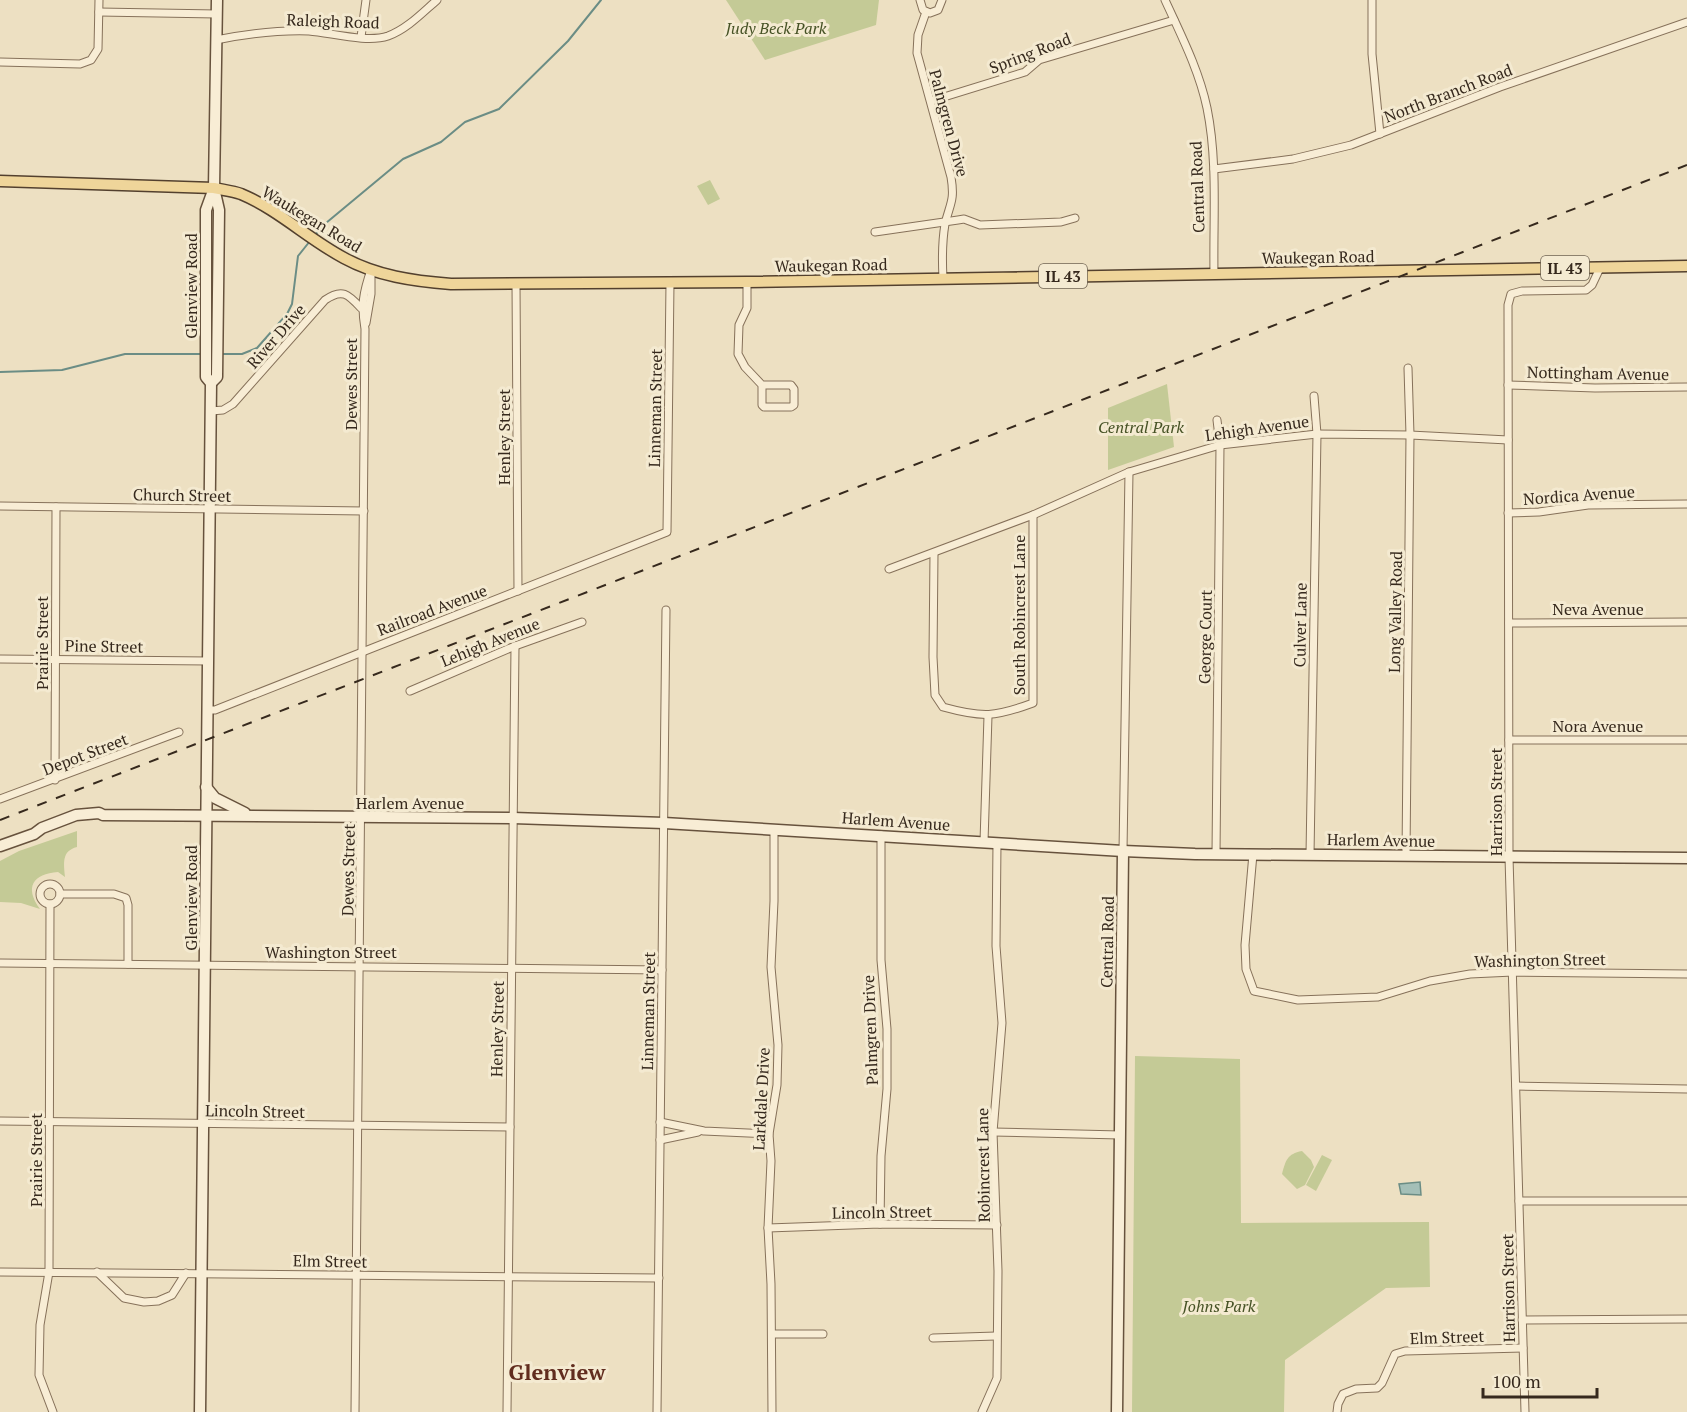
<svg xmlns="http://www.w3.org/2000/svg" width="1687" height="1412" viewBox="0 0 1687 1412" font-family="'PT Serif',serif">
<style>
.green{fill:#c4ca96}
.water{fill:#a4bfb7;stroke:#6b8d85;stroke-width:1.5}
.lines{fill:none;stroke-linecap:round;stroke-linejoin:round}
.stream{stroke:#6b8d85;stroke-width:2}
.street-casing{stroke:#86715a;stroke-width:9}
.secondary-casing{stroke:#67523d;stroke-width:13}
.primary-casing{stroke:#53402e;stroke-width:13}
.street{stroke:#f8edd5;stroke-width:7}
.secondary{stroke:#f8edd5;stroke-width:10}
.primary{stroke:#efd59a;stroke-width:10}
.rail{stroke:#36291d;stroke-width:2;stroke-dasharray:10 10;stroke-linecap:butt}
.labels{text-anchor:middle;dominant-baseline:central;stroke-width:6;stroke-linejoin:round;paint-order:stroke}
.shield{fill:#f4ead1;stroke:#6f6353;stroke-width:1.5}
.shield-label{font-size:15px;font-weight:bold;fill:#36291d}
.street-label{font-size:16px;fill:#36291d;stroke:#f4ead1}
.park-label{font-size:16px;font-style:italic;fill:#465225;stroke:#f4ead1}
.district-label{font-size:22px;font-weight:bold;fill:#612c1e;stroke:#f4ead1}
</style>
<rect width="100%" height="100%" fill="#ede0c2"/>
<!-- green -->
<g class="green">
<path d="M726 0H879L876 25 765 60Z"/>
<path d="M710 180 720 199 708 205 697 186Z"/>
<path d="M1167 384 1174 447 1108 470V408Z"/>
<path d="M77 831V847C61 851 64 864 65 877L58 872C33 874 24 887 40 909L21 903 0 902V861L19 851Z"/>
<path d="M1135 1056 1240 1059 1241 1223 1429 1222 1430 1287 1386 1288 1285 1360 1284 1412H1132Z"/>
<path d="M1302 1151 1311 1160 1314 1167 1305 1185 1297 1189 1282 1174C1286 1160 1287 1154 1302 1151Z"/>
<path d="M1322 1155 1332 1160 1316 1191 1306 1185Z"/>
</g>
<!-- water -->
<path class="water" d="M1420 1182 1421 1195 1401 1194 1399 1184Z"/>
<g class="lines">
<!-- stream -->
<g class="stream">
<path d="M315 235 326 223 403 159 441 142 465 122 499 109 568 41 601 0"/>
<path d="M220 354H242L257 348 287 314 292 304 298 256 310 241"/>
<path d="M0 372 62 370 125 354H202"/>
</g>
<!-- street casing -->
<g class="street-casing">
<g id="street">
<path d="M920 0 923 10 930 13 938 10 942 0"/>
<path d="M1165 0C1181 35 1199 70 1207 108 1218 162 1213 219 1214 274"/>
<path d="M1372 0V54L1380 134"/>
<path d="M99 12 217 14"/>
<path d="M926 12 918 35 917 53 951 177C955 201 950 203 945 224 942 242 942 260 943 278"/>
<path d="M361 37 366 0"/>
<path d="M216 40C246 34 278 30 309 31 332 33 367 43 388 36 407 29 422 13 437 0"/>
<path d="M0 62 80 64 91 60 98 49 99 0"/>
<path d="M931 101 1025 72 1039 60 1174 20"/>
<path d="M1214 169 1293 159 1351 145 1500 87 1687 22"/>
<path d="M875 232 958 220 964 219 980 225 1061 222 1075 218"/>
<path d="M747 282V308L739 325 738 354 745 367 762 385V405L764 407H791L794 405V389L791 385H762"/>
<path d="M516 283 518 591"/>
<path d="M366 323 371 294V275"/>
<path d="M1508 385 1595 388 1687 387"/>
<path d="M211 411 223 410 233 404 325 300C342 288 348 294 361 308"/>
<path d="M0 506 364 511"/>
<path d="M1508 513 1539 512 1588 505 1687 504"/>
<path d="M934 553 933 657 935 695 943 707C983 718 995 717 1033 703V515"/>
<path d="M889 569 1033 515 1129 472 1220 445 1317 434 1410 435 1508 440"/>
<path d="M1509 623 1687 622"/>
<path d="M0 659 208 661"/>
<path d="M410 691 515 646 582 622"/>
<path d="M207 710H215L667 532 670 283"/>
<path d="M1509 740H1687"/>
<path d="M55 780 56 507"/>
<path d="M0 799 179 732"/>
<path d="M984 842 988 716"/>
<path d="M1123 851 1129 472"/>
<path d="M1216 854 1220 445 1217 420"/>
<path d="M1253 854 1245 945 1246 969 1254 991 1298 1000 1378 997 1430 981 1470 974 1513 972 1687 974"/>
<path d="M1310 855 1317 434 1314 396"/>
<path d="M1406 856 1410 435 1408 368"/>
<circle cx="50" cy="894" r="10"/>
<path d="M60 894H114L126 898 128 905V964"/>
<path d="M50 904 49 1272 40 1325 39 1375 53 1412"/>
<path d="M0 963 662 970"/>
<path d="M1516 1086 1687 1089"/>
<path d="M0 1121 510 1127"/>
<path d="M660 1122 704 1131 769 1134"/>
<path d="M993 1132 1120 1135"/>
<path d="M660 1140 698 1132"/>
<path d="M1519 1201H1687"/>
<path d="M880 1224 881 1156 887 1089V1029L881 960V835"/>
<path d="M768 1228 880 1224 997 1225"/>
<path d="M0 1272 659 1278"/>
<path d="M97 1272 124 1298 144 1302 158 1301 172 1295 186 1273"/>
<path d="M1522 1320 1687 1319"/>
<path d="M772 1334H823"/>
<path d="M933 1338 996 1336"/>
<path d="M355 1412 365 329C361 305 363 293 371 270"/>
<path d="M507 1412 515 646"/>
<path d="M657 1412 666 610"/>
<path d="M772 1412 771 1284 768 1228 771 1161 769 1134 777 1085 778 1045 771 967 774 901V829"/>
<path d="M982 1412 997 1378 998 1271 993 1132 1002 1023 996 946 997 843"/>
<path d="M1337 1412 1338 1404 1343 1394 1356 1389 1377 1388 1382 1383 1395 1354 1405 1351 1523 1348"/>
<path d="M1525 1412 1509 857 1508 305 1511 294 1522 291 1586 290 1592 285 1600 268"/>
</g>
</g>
<!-- secondary casing -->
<g class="secondary-casing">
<g id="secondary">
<path d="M211 383 217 377 219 210 214 188 217 0"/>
<path d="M206 787 215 798 245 813"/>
<path d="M0 846 34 834 42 828 76 815 99 813 103 815 513 818 664 823 1123 851 1195 854 1687 858"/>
<path d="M200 1412 211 383 206 377V210L214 188"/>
<path d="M1117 1412 1123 851"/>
</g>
</g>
<!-- primary casing -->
<g class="primary-casing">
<path id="primary" d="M0 181 214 188C223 190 233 191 241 194 279 210 308 239 344 258 377 276 413 281 451 284L747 282 1687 266"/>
</g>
<!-- street -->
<use href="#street" class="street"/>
<!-- secondary -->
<use href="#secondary" class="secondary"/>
<!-- primary -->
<use href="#primary" class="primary"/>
<!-- rail -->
<path class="rail" d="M0 820 1687 165"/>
</g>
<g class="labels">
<!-- shield labels -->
<g class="shield">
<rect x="1541" y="256" width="48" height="24" rx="4.5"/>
<rect x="1039" y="264" width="48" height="24" rx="4.5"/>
</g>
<g class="shield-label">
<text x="1565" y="268">IL 43</text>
<text x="1063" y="276">IL 43</text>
</g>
<!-- street labels -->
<g class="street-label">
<text transform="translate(333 21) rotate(2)">Raleigh Road</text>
<text transform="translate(1030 53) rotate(-21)">Spring Road</text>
<text transform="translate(1448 93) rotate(-21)">North Branch Road</text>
<text transform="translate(949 123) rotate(75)">Palmgren Drive</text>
<text transform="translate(1197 187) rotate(-92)">Central Road</text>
<text transform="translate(312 219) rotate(31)">Waukegan Road</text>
<text transform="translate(1318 257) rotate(-1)">Waukegan Road</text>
<text transform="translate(831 265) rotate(-1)">Waukegan Road</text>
<text transform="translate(191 286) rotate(-90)">Glenview Road</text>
<text transform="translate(276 336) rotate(-49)">River Drive</text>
<text transform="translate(1598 373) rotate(1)">Nottingham Avenue</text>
<text transform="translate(351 384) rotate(-90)">Dewes Street</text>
<text transform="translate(655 408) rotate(-89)">Linneman Street</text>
<text transform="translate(1257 428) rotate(-8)">Lehigh Avenue</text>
<text transform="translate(504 437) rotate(-90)">Henley Street</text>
<text transform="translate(182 495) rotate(1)">Church Street</text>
<text transform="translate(1579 495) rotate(-4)">Nordica Avenue</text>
<text x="1598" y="609">Neva Avenue</text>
<text transform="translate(432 610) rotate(-21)">Railroad Avenue</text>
<text transform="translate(1395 612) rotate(-89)">Long Valley Road</text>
<text transform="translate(1019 615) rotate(-90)">South Robincrest Lane</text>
<text transform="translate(1300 625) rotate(-89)">Culver Lane</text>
<text transform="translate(1205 637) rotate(-89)">George Court</text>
<text transform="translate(490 642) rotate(-22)">Lehigh Avenue</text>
<text transform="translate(42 643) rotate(-90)">Prairie Street</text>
<text transform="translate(104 646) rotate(1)">Pine Street</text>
<text x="1598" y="726">Nora Avenue</text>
<text transform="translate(85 754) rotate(-21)">Depot Street</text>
<text transform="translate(1496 802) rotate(-90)">Harrison Street</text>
<text x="410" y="803">Harlem Avenue</text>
<text transform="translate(896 821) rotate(4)">Harlem Avenue</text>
<text transform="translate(1381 840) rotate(1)">Harlem Avenue</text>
<text transform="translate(348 870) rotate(-89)">Dewes Street</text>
<text transform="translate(191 898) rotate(-90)">Glenview Road</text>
<text transform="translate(1107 942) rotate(-89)">Central Road</text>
<text x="331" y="952">Washington Street</text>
<text transform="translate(1540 960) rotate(-1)">Washington Street</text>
<text transform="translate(648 1011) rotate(-89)">Linneman Street</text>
<text transform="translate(497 1029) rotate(-89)">Henley Street</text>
<text transform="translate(870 1030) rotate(-92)">Palmgren Drive</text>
<text transform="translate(761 1099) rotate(-87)">Larkdale Drive</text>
<text transform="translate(255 1111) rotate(1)">Lincoln Street</text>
<text transform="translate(36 1160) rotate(-90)">Prairie Street</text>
<text transform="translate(983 1165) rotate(-91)">Robincrest Lane</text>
<text transform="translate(882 1212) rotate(-1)">Lincoln Street</text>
<text transform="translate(330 1261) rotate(1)">Elm Street</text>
<text transform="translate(1508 1288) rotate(-91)">Harrison Street</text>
<text transform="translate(1447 1337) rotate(-2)">Elm Street</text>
</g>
<!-- park labels -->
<g class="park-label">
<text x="776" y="28">Judy Beck Park</text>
<text x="1141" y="427">Central Park</text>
<text x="1219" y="1306">Johns Park</text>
</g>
<!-- district labels -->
<g class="district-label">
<text x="557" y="1371">Glenview</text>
</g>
</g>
<!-- scale -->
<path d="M1483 1388v9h114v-9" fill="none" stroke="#36291d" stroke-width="3"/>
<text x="1492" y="1388" font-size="18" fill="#36291d" stroke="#f4ead1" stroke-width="4.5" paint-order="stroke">100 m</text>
</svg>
